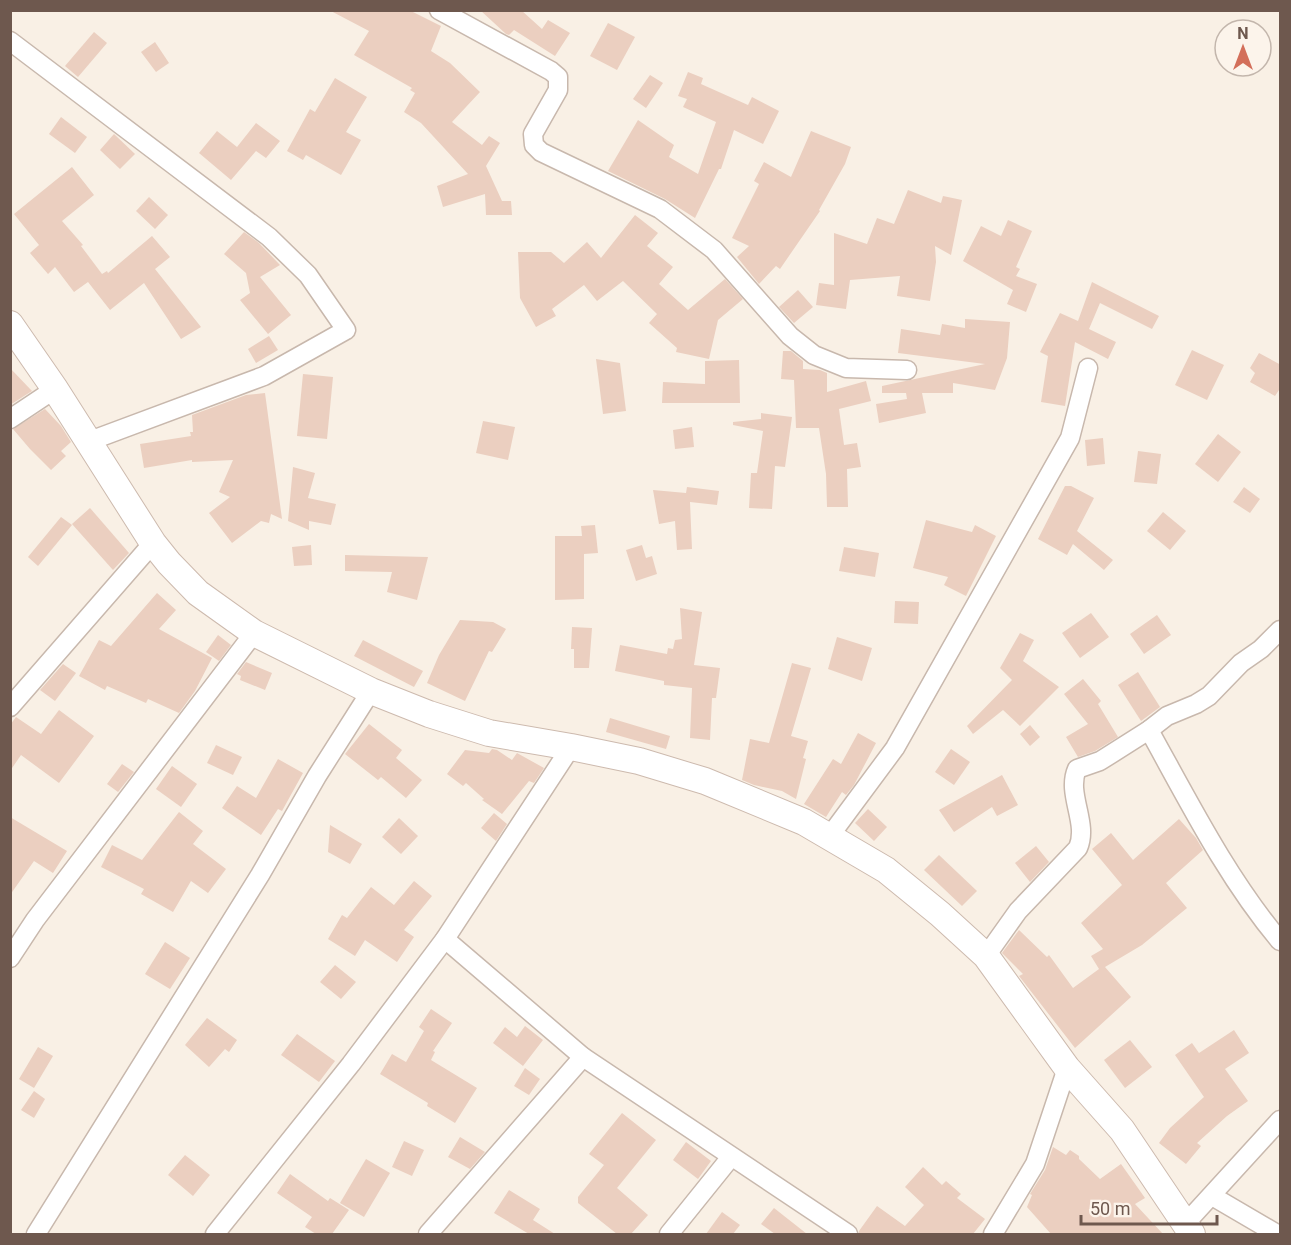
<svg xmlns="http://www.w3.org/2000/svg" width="1291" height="1245" viewBox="0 0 1291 1245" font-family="Roboto,sans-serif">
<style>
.building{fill:#ebcfc0}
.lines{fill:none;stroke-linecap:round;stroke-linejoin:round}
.street-casing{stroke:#c8b8ad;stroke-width:21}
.secondary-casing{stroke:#cdbaae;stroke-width:28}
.street{stroke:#fff;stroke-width:18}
.secondary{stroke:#fff;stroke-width:26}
</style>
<rect width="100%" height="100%" fill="#f9f0e5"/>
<!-- building -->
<g class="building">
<path d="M329 10H409L441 26 431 51 450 63 480 92 452 122 482 145 489 136 500 143 486 166 502 201H511L512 215H486L485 194 443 207 437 186 468 174 421 123 404 112 415 93 410 90 412 88 354 55 369 31Z"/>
<path d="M480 10H521L542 29 548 20 570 33 555 56 514 30 509 35 506 34Z"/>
<path d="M608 23 635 37 617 70 590 56Z"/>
<path d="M94 32 107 43 78 77 65 66Z"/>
<path d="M155 42 169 63 156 72 141 52Z"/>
<path d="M688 72 703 78 701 84 748 105 752 97 779 111 763 144 734 130 721 169H719L695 218 665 199 608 171 638 120 674 145 669 157 698 174 716 122 683 107 687 99 678 96Z"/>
<path d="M650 75 663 83 646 108 633 99Z"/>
<path d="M335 78 367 97 346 132 361 140 341 175 306 155 303 160 287 151 310 109 315 112Z"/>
<path d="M61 117 87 137 75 153 49 134Z"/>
<path d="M256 123 280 141 266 158 256 151 231 180 199 153 217 131 237 147Z"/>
<path d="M811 131 851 147 845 164 819 210 820 211 780 269 776 266 759 284 737 257 749 246 732 238 759 184 754 181 764 162 791 177Z"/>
<path d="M114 134 135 154 120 169 100 150Z"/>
<path d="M72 167 94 195 62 221 83 245 81 246 102 274 107 271 108 273 152 236 170 257 155 269 201 327 181 339 144 283 110 310 88 282 74 292 55 267 48 274 30 253 39 245 14 214Z"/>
<path d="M908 190 941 203 943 196 962 200 951 255 935 246 936 262 930 301 897 296 900 276 850 280 846 309 816 305 819 283 834 285V233L867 244 877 218 894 224Z"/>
<path d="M149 197 168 215 155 229 136 211Z"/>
<path d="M635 215 658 233 647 246 673 267 659 284 688 310 725 279 743 299 718 320 709 359 676 352 677 348 649 323 657 314 623 281 597 301 584 285 552 309 556 316 536 327 520 298 518 252H551L564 263 587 242 601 258Z"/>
<path d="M1008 220 1032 231 1016 267 1020 269 1016 276 1037 284 1026 312 1007 304 1013 290 963 261 981 226 1001 236Z"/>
<path d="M244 232 259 243 280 265 260 277 291 315 268 334 240 300 250 293 246 273 224 254Z"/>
<path d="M1092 282 1159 316 1152 329 1100 303 1089 329 1116 342 1108 359 1075 342 1065 406 1041 402 1048 356 1040 352 1060 313 1078 321Z"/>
<path d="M798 290 813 307 794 323 779 307Z"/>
<path d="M965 319 1010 322 1007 358 995 390 953 383V393H922L926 413 879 423 876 404 907 399 906 393H882V386L985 364 898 353 901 329 940 335 942 324 965 328Z"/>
<path d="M269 336 278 350 256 363 248 349Z"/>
<path d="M1192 350 1224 365 1207 400 1175 385Z"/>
<path d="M783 351H791L803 361V369L820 370 827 373V392L866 381 871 401 839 409 844 445 857 443 861 467 847 469 848 507H827L826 474 819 428H796L794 380 781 379Z"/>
<path d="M1259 353 1281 365V387L1275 396 1250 382 1255 373 1250 368Z"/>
<path d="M596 359 620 363 626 411 603 414Z"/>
<path d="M739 360 740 403H662L663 382 705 384V361Z"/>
<path d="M10 368 32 391 10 405Z"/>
<path d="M303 374 333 377 327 439 297 436Z"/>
<path d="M265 393 282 519 271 514 269 523 261 521 232 543 209 513 230 497 219 492 233 460 192 462V460L144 468 140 444 191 436 190 432H193L192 415 246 395Z"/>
<path d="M45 409 61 426 71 442 61 451 66 456 51 470 30 449 13 429Z"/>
<path d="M761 413 792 417 785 467 775 466 772 509 749 508 751 473H757L763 431 733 425V422L761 419Z"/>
<path d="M483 421 515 427 508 460 476 453Z"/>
<path d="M692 427 694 447 675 449 673 430Z"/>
<path d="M1218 434 1241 452 1218 482 1195 464Z"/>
<path d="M1103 438 1105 464 1087 466 1085 440Z"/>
<path d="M1138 451 1161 454 1157 484 1134 482Z"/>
<path d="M293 467 315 473 308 498 336 504 331 525 309 521V530L288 521Z"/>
<path d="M1065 486H1071L1094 498 1077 531 1113 560 1104 570 1073 544 1067 555 1038 539Z"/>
<path d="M687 487 719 491 717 505 690 502 692 549 677 550 675 521 659 524 653 490 686 493Z"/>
<path d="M1244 487 1260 499 1250 513 1233 502Z"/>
<path d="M90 508 129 553 113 570 72 524Z"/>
<path d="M1163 512 1186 531 1170 550 1147 531Z"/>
<path d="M61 517 72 525 38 566 28 557Z"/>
<path d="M926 520 972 532 975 525 996 536 966 596 944 585 948 577 913 568Z"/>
<path d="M595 525 598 553 584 554V599L555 600V536H582L581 526Z"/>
<path d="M311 545 312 565 294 566 292 547Z"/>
<path d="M642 545 646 558 652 556 657 574 636 581 626 550Z"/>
<path d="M844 547 879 553 875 577 839 571Z"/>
<path d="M345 555 428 557 417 600 387 592 392 572 345 571Z"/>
<path d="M157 593 176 610 159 629 212 658 195 691 179 713 148 699 146 703 107 686 105 690 79 676 99 640 111 646Z"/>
<path d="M895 601 919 602 918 624 894 623Z"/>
<path d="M680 608 702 612 694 665 720 668 716 698H712L710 740 690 738 692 688 664 685V681L615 671 620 645 667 654 668 648 673 649 675 640 682 639Z"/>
<path d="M1091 613 1109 637 1080 658 1062 633Z"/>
<path d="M1157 615 1171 635 1144 654 1130 634Z"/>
<path d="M460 620 493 622 506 629 492 652 489 651 465 701 427 683 439 655Z"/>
<path d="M572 627 592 628 589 668H574V649H571Z"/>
<path d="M1020 633 1034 640 1023 661 1059 687 1020 726 1003 710 973 734 967 726 1012 680 1000 668Z"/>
<path d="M218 635 231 645 219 661 206 652Z"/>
<path d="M837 637 872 648 862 681 828 669Z"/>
<path d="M363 640 423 671 414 687 354 656Z"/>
<path d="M246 662 272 673 265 690 240 680 241 676 237 674Z"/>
<path d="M792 663 811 668 791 736 808 741 803 758 806 759 796 799 782 791 754 785 742 780 750 739 769 743Z"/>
<path d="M63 664 76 673 55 701 40 690Z"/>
<path d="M1138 672 1160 707 1141 721 1118 685Z"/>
<path d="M1083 679 1101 701 1098 704 1118 737 1095 751 1078 757 1066 737 1088 724 1064 694Z"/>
<path d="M59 710 94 736 59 783 21 755 10 771V725L16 717 41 734Z"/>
<path d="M610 718 670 736 666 749 606 732Z"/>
<path d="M369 724 402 750 396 758 422 780 406 798 381 777 378 780 345 754Z"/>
<path d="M1030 725 1040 737 1030 746 1020 734Z"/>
<path d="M858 733 876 743 854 785 846 795 842 792 826 817 804 804 833 759 841 764Z"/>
<path d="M216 745 242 757 233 775 207 763Z"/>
<path d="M492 749 497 750 512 760 517 753 544 768 534 783 529 781 502 814 482 800 484 799 466 783 463 786 447 774 465 750 489 753Z"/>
<path d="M951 749 970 762 954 785 935 772Z"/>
<path d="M278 759 303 773 282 811 278 809 261 835 222 808 237 786 256 798Z"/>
<path d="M122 764 134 772 118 792 107 784Z"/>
<path d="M172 766 197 784 181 807 156 789Z"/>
<path d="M1002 775 1018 805 997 816 992 807 954 832 939 810Z"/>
<path d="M868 809 887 827 874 841 855 823Z"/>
<path d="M179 812 203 831 193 844 226 869 208 893 191 881 173 912 141 894 144 889 101 867 112 845 142 860Z"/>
<path d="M494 813 507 824 496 841 481 828Z"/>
<path d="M10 817 67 851 53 873 34 861 10 895Z"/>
<path d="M399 818 418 836 401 854 382 837Z"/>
<path d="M1179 819 1196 838 1203 850 1166 883 1187 908 1142 945 1105 967 1131 997 1075 1048 1019 976 1023 974 1002 953 1019 930 1047 957 1049 955 1073 988 1099 969 1091 956 1103 949 1081 923 1122 885 1092 849 1111 833 1133 860Z"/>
<path d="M330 825 362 844 350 864 328 852Z"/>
<path d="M1036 846 1049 862 1030 882 1015 863Z"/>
<path d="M939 855 977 891 962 906 924 870Z"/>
<path d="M414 881 432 896 404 930 414 937 397 962 365 940 355 956 328 939 342 915 347 918 371 887 394 905Z"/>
<path d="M165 942 190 958 170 989 145 974Z"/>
<path d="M335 965 356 982 341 999 320 982Z"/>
<path d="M431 1009 452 1023 433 1051 435 1052 431 1060 477 1088 455 1123 427 1106 428 1103 380 1074 392 1054 406 1062 424 1031 419 1027Z"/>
<path d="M207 1018 237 1040 229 1052 225 1049 209 1067 185 1045Z"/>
<path d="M525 1026 543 1040 523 1066 493 1043 505 1027 517 1037Z"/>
<path d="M1234 1030 1249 1053 1225 1069 1248 1101 1227 1116 1197 1143 1201 1146 1186 1164 1159 1143 1170 1128 1204 1097 1175 1055 1192 1043 1199 1053Z"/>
<path d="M297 1034 335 1061 319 1082 281 1055Z"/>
<path d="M1130 1040 1152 1067 1125 1088 1104 1060Z"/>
<path d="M38 1047 53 1056 34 1088 19 1079Z"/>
<path d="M525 1068 540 1079 529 1095 514 1086Z"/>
<path d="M34 1091 45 1099 34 1118 21 1110Z"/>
<path d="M622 1113 656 1140 617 1188 648 1215 631 1234H617L578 1203V1197L604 1165 589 1154Z"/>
<path d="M460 1137 485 1152 470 1169 448 1157Z"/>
<path d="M404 1141 424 1150 412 1176 392 1167Z"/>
<path d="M686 1142 711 1161 698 1179 673 1160Z"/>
<path d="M1053 1147 1066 1155 1070 1150 1079 1156V1159L1100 1179 1121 1164 1145 1198 1135 1204 1163 1234H1051L1027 1207 1032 1195 1030 1194 1045 1170Z"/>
<path d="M185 1155 210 1175 193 1196 168 1175Z"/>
<path d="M366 1159 390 1173 364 1217 340 1203Z"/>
<path d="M923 1167 942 1185 946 1181 961 1194 957 1198 985 1219 973 1234H859V1231L877 1206 905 1226 924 1205 905 1187Z"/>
<path d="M290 1174 328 1201 330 1198 349 1210 332 1234H316L305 1227 312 1217 277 1193Z"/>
<path d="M509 1190 540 1209 533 1220 555 1234H529L494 1213Z"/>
<path d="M774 1208 807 1234H775L761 1224Z"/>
<path d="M722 1212 740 1225 733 1234H706Z"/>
</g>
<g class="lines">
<!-- street casing -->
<g class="street-casing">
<g id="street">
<path d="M439 10 551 71 558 77V90L533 134 534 145 541 152 660 209 714 250 790 336 814 355 846 368 907 370"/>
<path d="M10 41 269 237 308 275 346 330 264 376 87 442"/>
<path d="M10 419 55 389"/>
<path d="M10 707 153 543"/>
<path d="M1149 730C1189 802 1227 878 1280 941"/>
<path d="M829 837 895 748 1070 438 1088 368"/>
<path d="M445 939 583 1057 848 1234"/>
<path d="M986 956 1018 911 1078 848C1089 823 1066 794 1077 769L1100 761 1149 730 1167 716 1196 704 1209 696 1241 663 1261 649 1280 630"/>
<path d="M10 958 35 920 254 633"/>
<path d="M1212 1196 1277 1234"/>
<path d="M1185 1224 1280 1120"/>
<path d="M36 1234 260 875 317 776 371 691"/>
<path d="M215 1234 351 1064 445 939 571 747"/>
<path d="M428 1234 583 1057"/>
<path d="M669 1234 731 1157"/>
<path d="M993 1234 1035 1164 1067 1068"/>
</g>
</g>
<!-- secondary casing -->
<g class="secondary-casing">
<path id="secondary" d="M10 324 55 389 153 543 169 563 198 593 254 633 371 691 429 714 489 733 571 747 639 761 705 781 804 822 886 870 940 914 986 956 1067 1068 1122 1130 1192 1234"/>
</g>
<!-- street -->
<use href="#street" class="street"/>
<!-- secondary -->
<use href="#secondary" class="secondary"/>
</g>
<!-- border -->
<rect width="1291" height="1245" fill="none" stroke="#6e584e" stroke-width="24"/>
<!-- north arrow -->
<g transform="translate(1243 48)"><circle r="28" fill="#fcf4eb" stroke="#c3b6ac" stroke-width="1.5"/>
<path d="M0-4.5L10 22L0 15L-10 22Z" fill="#d36f5a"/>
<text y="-9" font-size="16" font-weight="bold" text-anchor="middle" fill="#6e584e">N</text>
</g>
<!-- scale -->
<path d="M1081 1215v9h136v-9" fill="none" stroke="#6e584e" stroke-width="3"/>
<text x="1090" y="1215" font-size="18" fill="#6e584e" stroke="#fcf4eb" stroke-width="4.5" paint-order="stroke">50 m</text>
</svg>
